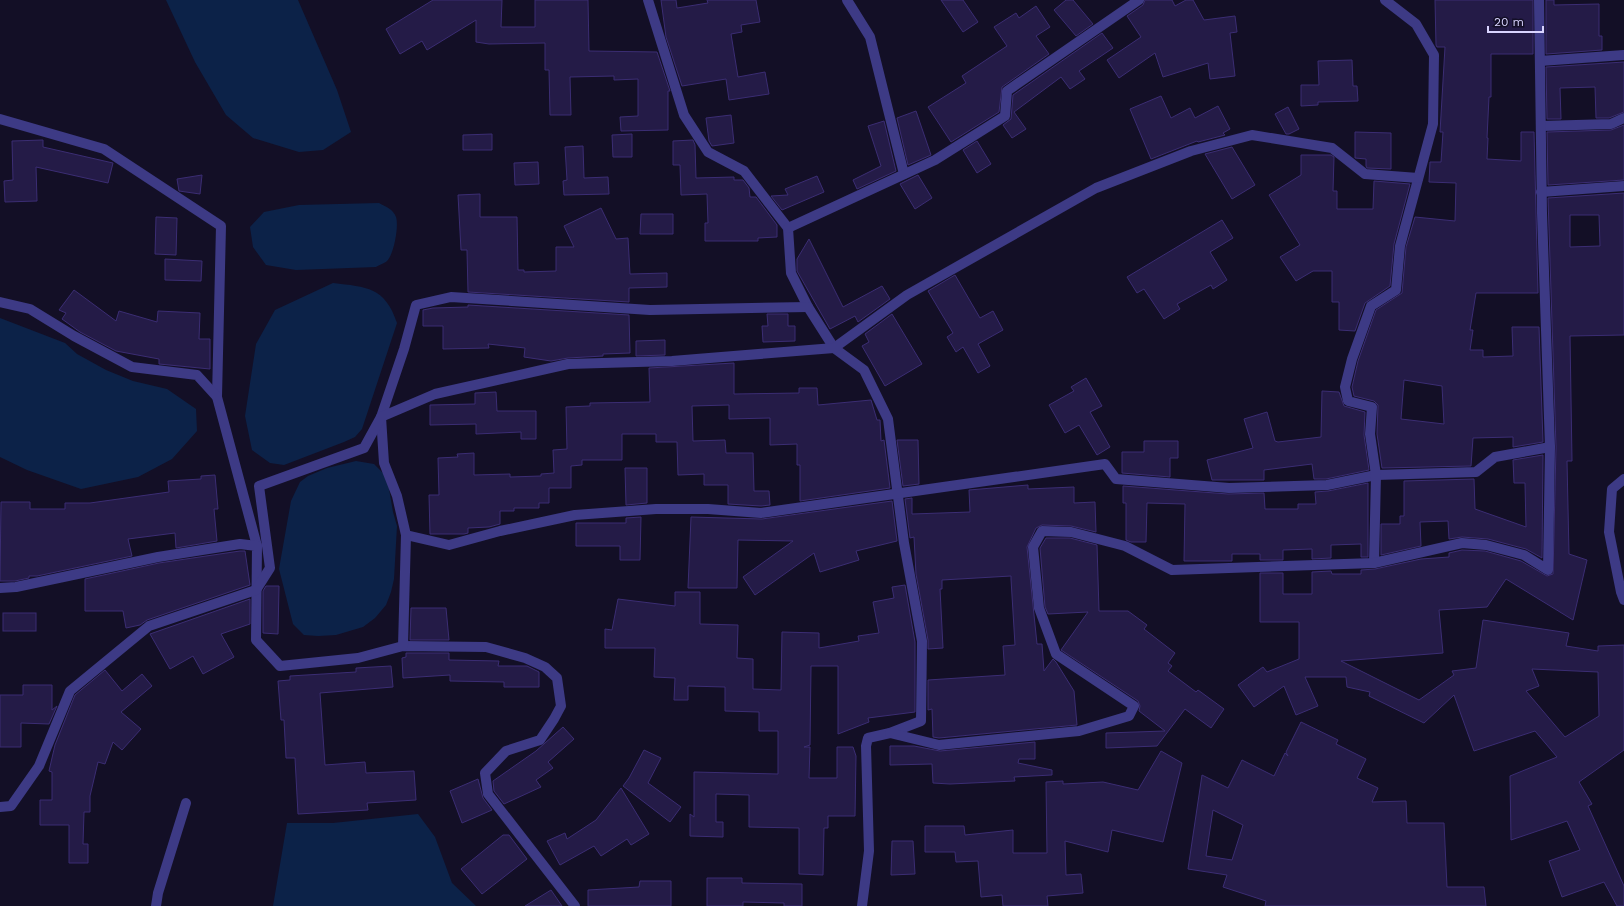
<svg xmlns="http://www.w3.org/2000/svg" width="1624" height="906" viewBox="0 0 1624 906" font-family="'Work Sans',sans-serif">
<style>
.water{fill:#0c2248}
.building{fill:#241b47;stroke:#3b2d73;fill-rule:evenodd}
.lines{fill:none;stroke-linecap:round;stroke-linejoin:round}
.minor{stroke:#3d3a85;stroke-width:10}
</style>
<rect width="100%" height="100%" fill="#130f26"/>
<!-- water -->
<g class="water">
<path d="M166 0H298L337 90 351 132 323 150 299 152 253 138 226 115 195 62Z"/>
<path d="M379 203C386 207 393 209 396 217 399 226 394 254 387 261 385 263 379 265 376 267L296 270 266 265 253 247 250 227 264 212 299 205Z"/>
<path d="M333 283C367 287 385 287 397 323L362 429 355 437 344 442 284 465 270 463 252 450 245 416 256 344 275 310Z"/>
<path d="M0 318 65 343 77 354 106 370 133 381 167 389 196 409 197 431 172 459 138 477 81 489 27 470 0 457Z"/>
<path d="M356 461 374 464 384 474 388 483 393 512 397 526 394 579 391 592 386 605 375 618 363 627 336 635 318 636 304 635 293 624 279 569 291 501 300 482 308 476 327 468Z"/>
<path d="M418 814 435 837 452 883 476 906H273L287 823H333Z"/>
</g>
<!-- building -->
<g class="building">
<path d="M433 0H502L501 27H535V0H588L589 51 657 52 670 91H668V130L621 131 620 117 638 116V79L614 80V76L570 77 571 115H550L549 70H545V43L489 44 476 42V20L427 50 422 41 400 54 386 29Z"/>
<path d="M661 0H676L677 8 708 3 707 0H756L760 22 741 25 742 32 731 34 738 77 765 72 769 94 729 100 726 79 682 86 666 37Z"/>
<path d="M941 0H963L978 22 963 32Z"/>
<path d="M1066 0H1073L1093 24 1076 36 1054 10Z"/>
<path d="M1145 0H1172L1175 6 1186 0H1193L1204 20 1235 16 1237 32 1230 33 1235 76 1210 79 1208 63 1163 77 1155 53 1119 78 1107 60 1141 37 1127 16 1143 5Z"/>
<path d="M1435 0H1533V54H1491V97H1489L1487 138H1488L1487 159 1521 161V132H1534L1538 293H1476L1470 330H1473L1470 350H1483V357L1513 356 1512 327H1539L1543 442 1513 447V437L1473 438 1471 466 1382 468 1377 434 1378 405 1374 401 1354 396 1352 387 1358 361 1376 310 1402 293 1406 247 1415 217 1455 221 1456 183 1429 182 1430 162H1441L1443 132H1440L1445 47H1437L1436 45ZM1404 380 1442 386 1444 424 1401 419Z"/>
<path d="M1546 0H1554V5L1599 4V36H1602V50L1546 54Z"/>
<path d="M1036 6 1050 27 1036 36 1049 54 1002 87 999 112 951 142 928 107 966 83 962 76 1007 46 994 27 1016 13 1019 18Z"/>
<path d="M1102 33 1113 48 1079 71 1085 79 1070 89 1061 77 1014 112 1026 129 1012 138 1003 125 1011 119 1013 95Z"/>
<path d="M1352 60 1353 86H1357L1358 101 1318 102V105L1301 106V85H1319L1318 61Z"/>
<path d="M1624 62V112L1609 118H1596L1595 87 1560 88 1561 119H1547L1546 67Z"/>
<path d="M1161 96 1171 118 1190 108 1195 118 1218 106 1230 129 1223 133 1225 135 1198 142 1197 141 1151 159 1130 109Z"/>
<path d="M1288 107 1299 129 1289 134H1286L1275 114Z"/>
<path d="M916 111 931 155 908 165 897 118Z"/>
<path d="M731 115 734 143 712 146 709 141 706 118Z"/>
<path d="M884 121 896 171 857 189 853 180 881 166 868 126Z"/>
<path d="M1624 125V180L1548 185 1547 132 1611 130Z"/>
<path d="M1355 132 1391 133V169L1367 168 1366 166V159L1355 158Z"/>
<path d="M492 134V150H463V135Z"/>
<path d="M632 134V157H613L612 135Z"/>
<path d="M43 140V147L113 163 108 183 36 167 37 201 5 202 4 181 13 180 12 141Z"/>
<path d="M693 140 695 145 696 178 734 177V180H743L749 188 750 197H756L777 225V237L758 238V241H705V223H708L707 194 681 195 680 165H673V141Z"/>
<path d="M977 141 991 164 977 173 963 150Z"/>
<path d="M583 146 584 178 608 177 609 194 564 195 563 181 567 180 565 147Z"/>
<path d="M1232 147 1255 185 1232 199 1205 154Z"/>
<path d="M1301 155H1331L1334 157 1333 191H1337V209H1373L1374 181 1410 184 1394 244 1390 286 1365 303 1355 331 1339 330V302H1332V271H1313L1296 281 1280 257 1300 245 1269 195 1301 175Z"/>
<path d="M538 162 539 184 515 185 514 163Z"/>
<path d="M202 175 200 194 179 191 177 179Z"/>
<path d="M918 175 932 198 915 209 900 184Z"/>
<path d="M817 176 824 192 782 210 771 196 788 195 785 189Z"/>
<path d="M1624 193V335L1570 336 1572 461H1567L1569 554 1587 560 1573 620 1506 579 1487 607 1439 610 1443 653 1341 661 1419 700 1454 675 1452 671 1476 668 1483 620 1569 633 1566 646 1598 651V646L1624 645V750L1579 782 1592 804 1588 806 1624 886V906H1617L1604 882 1562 897 1549 861 1580 850 1567 821 1511 840 1510 776 1557 757 1535 731 1474 751 1454 695 1424 723 1369 696 1370 692 1347 687 1346 677H1305L1318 706 1296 715 1284 686 1254 707 1238 685 1263 667 1267 672 1299 659V622H1260V573H1283V594H1312V572L1331 571 1332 574H1361V570L1375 569 1421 559 1449 557V553L1462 550 1485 551 1521 561 1547 576 1553 574 1556 447 1548 198ZM1570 215H1599L1600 246 1570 247ZM1532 669 1598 672 1599 716 1565 737 1526 691 1539 686Z"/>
<path d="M480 194V217H517L518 270H524V272L556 271V247H574L564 226 601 208 616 239 628 238 630 274 667 273V287L629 288V302L468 292 467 250H461L458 195Z"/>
<path d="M641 214H673V234H640Z"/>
<path d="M156 217 177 218 176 255 155 254Z"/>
<path d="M1222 220 1233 238 1210 252 1227 280 1213 289 1211 285 1177 304 1180 309 1164 319 1144 289 1137 293 1127 277Z"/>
<path d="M809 239 843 307 882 286 890 299 858 322 855 316 830 329 797 271V259Z"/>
<path d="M165 259 202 261 201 281 165 280Z"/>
<path d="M955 275 980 318 993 311 1003 330 978 344 990 366 978 373 963 347 956 352 947 337 953 333 928 291Z"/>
<path d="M74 290 116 321 119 311 157 322 158 311 200 313 199 339H210V369L159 364V359L116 351 80 332 62 319 66 313 59 310Z"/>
<path d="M468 305 629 315 630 353 603 354V356L568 358 551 361 524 357 525 348 488 344 489 348 443 349V326H423V310L433 308 468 307Z"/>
<path d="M767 314H788V326H795V341L763 342 762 326H768Z"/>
<path d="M892 314 922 364 885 386 862 346 869 342 865 334Z"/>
<path d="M665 340V355L636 356V341Z"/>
<path d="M734 363V394L799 393V388H817L818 405 871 400 877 420H880L881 441 884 440 890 488 800 501V465H797V444L770 445V418L729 419V405L692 406 693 441 725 440 726 453H753L754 491H769L770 505 761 506 728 504V485H704V474L678 475 677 442H656V434H622V460H582V465L571 466V488H549V503H539V508H514V511H500V524L489 527 468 528V533L464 534H430L429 495H439L438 458 458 457 457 454 474 453V475L510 474V477L541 476V474L554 473 553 450 567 449 566 407 590 406V403L650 402 649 368Z"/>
<path d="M1086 378 1102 406 1090 412 1110 447 1097 455 1079 425 1065 433 1049 405 1074 391 1071 387Z"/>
<path d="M1322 391 1339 392 1344 406 1365 412 1364 435 1369 470 1326 479H1314L1312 464 1264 470V480H1212L1207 460 1253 448 1244 419 1267 412 1275 441 1278 442 1321 437Z"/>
<path d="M496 392 497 411H536V439H521V432L476 434V424L430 425V405L475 404V393Z"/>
<path d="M897 440H918L919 484 903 486Z"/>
<path d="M1144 441H1178V458H1170V477L1122 473V452H1144Z"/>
<path d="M1543 455 1542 558 1526 549 1488 539 1462 537 1449 539 1448 521 1420 522 1421 546 1381 555V524H1400V516H1404V481L1474 479 1475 509 1526 527 1525 483H1514L1513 460Z"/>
<path d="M625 468H647V503L626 505Z"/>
<path d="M215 475 218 509H214L217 541 176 548 175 533 128 539 132 556 37 576H29V578L15 581H0L1 502H30V509H65V503H90L169 492 168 481 201 479V476Z"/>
<path d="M1368 483V557H1361V544L1331 545V558L1312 559V549L1283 550V560H1260V554H1232V561H1184L1185 504 1147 503 1146 542H1131L1126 540V503H1123V486L1228 494 1264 493 1265 509H1298V504H1316L1315 492 1328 491Z"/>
<path d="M1028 485V489L1074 487V503L1095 502 1096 532 1071 526 1042 525 1036 528 1027 547 1037 644H1042L1044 671 1053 659 1056 662 1074 691 1077 725 939 738 933 737 932 709 928 710V680L1005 675 1003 646 1015 645 1011 579V576L942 580V589H940L943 648 928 649V640L916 574 914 537 910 538 905 499 912 498V514L970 512 969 490Z"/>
<path d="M892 501 897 541 856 551 859 560 820 572 814 553 755 595 743 577 793 541 738 540 737 588H688L691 517 762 519Z"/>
<path d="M641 517 640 560H620V546H576V523H626V518Z"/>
<path d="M1046 538H1070L1097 545 1099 611H1128L1147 625 1144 629 1175 653 1168 663 1172 666 1168 671 1196 692 1198 690 1224 709 1211 728 1185 709 1157 746 1106 748V733L1165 731 1139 711 1140 706 1138 701 1061 650 1088 612 1048 614 1045 607 1040 548Z"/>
<path d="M240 551H245L250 585 147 620 140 625 126 628 123 611H85V579L159 563Z"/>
<path d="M905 585 915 642V712L868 718 869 722 838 734V666H811L810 745 804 747H810L809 778H837V747H853L856 756 855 816H828V828H824L823 875 799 874V828L749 827V795L716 794V822H723V837L690 836V814L694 817V772L778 774V731H759V712L725 711V687L688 686V700H674L675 678 654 677 655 648H605V629L612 630 618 599 675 606V592H700V624L738 625 737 658 753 659V689L781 690 782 632 819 633V648L859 641 858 636 879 633 873 602 894 598 892 587Z"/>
<path d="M266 586H279L278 634 263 633V591Z"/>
<path d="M250 599V624L221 634 234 657 203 674 193 656 170 669 150 634Z"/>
<path d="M411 608H446L449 640H410Z"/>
<rect x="3" y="613" width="33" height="18"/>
<path d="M406 653H449V660L499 661 498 666H527L539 672V687H504V682L450 681V675L403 678 402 658 406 657Z"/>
<path d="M391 666 393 687 320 693 325 765 365 762 366 773 414 771 416 800 367 803 368 810 298 814 295 758H286L284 720H281L278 681 290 680V676L356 672V668Z"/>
<path d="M105 670 122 691 142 674 152 686 121 712 141 729 122 750 113 742 105 764 98 762 90 796V812H84L83 844H88V863H69V825H40V800H52V772L49 771 55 745 75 695Z"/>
<path d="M23 685H52V710L57 706 49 724 21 723V747H0V695H23Z"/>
<path d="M1301 722 1338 740 1336 744 1366 759 1357 778 1378 788 1372 802 1406 801 1407 823H1444L1447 887H1484L1486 906H1265L1266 901 1223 887 1227 875 1188 869 1202 775 1228 788 1242 760 1274 776 1285 753 1288 756 1286 752ZM1213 810 1243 825 1232 860 1206 856Z"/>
<path d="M563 727 574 739 548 762 553 768 536 780 541 787 504 804 494 791 493 781 536 751Z"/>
<path d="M1035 742V759H1019L1018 763 1052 770V775L1014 777 1015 781 950 784 933 783 932 764 890 765V746H914L940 751Z"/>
<path d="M644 750 661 758 648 783 681 807 670 822 623 786 629 778Z"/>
<path d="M1161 751 1182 763 1163 842 1112 830 1108 852 1065 841 1066 875 1081 874 1083 893 1047 896 1048 906H1003L1002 895 981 897 978 861 956 862 955 852H925V826H964L965 835 1013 830V853H1047L1046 782 1063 781V784L1103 782 1138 790Z"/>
<path d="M478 779 483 798 492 810 462 823 450 791Z"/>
<path d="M621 788 649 834 631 845 627 839 601 856 594 846 560 865 547 841 565 833 567 839 596 820Z"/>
<path d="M503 835H509L527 859 482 894 461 869Z"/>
<path d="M892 841H913L915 874 891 875Z"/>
<path d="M707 878H742V883L802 884V906H784V903L743 902V906H707Z"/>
<path d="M640 881H671V906H588V890L639 887Z"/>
<path d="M551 890 562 906H525Z"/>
</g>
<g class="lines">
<!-- minor -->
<g class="minor">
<path d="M648 0 684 115 708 152 744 171 788 228 791 273 808 307 834 348 864 370 888 419 904 543 922 641 921 721 890 733 868 738 866 746 869 851 862 906"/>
<path d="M847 0 870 37 904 174"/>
<path d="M1540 61 1624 55"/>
<path d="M0 119 104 149 221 226 217 397"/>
<path d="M1541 126 1611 124 1624 118"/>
<path d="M1541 192 1624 186"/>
<path d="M788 228 935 160 1005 116 1007 91 1139 0"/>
<path d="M0 302 30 309 74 336 132 367 197 375 217 397 257 546"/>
<path d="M1624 479 1612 489 1609 532 1621 592 1624 600"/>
<path d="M406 535 449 545 500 531 575 515 656 509H708L761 513 1105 464 1116 479 1229 488 1327 485 1376 475 1476 472 1495 457 1550 447"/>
<path d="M1374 563 1376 475 1370 434 1372 407 1348 401 1345 387 1352 359 1371 306 1396 290 1400 246 1433 124 1434 55 1416 24 1385 0"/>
<path d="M0 588 16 587 158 557 240 544 257 546 256 640 280 666 358 658 403 646 486 647 525 658 545 667 557 678 561 706 554 719 540 740 506 751 485 773 488 794 575 906"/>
<path d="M403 646 406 535 397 496 384 463 381 417 404 349 416 305 451 297 650 310 808 307"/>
<path d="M890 733 939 745 1079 731 1129 716 1134 706 1056 654 1039 608 1033 547 1042 531 1071 532 1125 546 1172 570 1374 563 1462 543 1486 545 1524 555 1548 570 1550 447 1542 213 1539 0"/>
<path d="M0 807 11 806 39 766 70 691 149 626 256 590 270 568 259 486 364 448 381 417 435 394 568 364 672 361 834 348 907 295 1096 188 1191 151 1252 135 1332 148 1365 174 1418 178"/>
<path d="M156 906 158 893 186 803"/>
</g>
</g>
<!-- scale -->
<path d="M1488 26v6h55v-6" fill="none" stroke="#d9d4ff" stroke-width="2"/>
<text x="1494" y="26" font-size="12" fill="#d9d4ff" stroke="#130f26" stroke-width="3" paint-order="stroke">20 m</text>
</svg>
